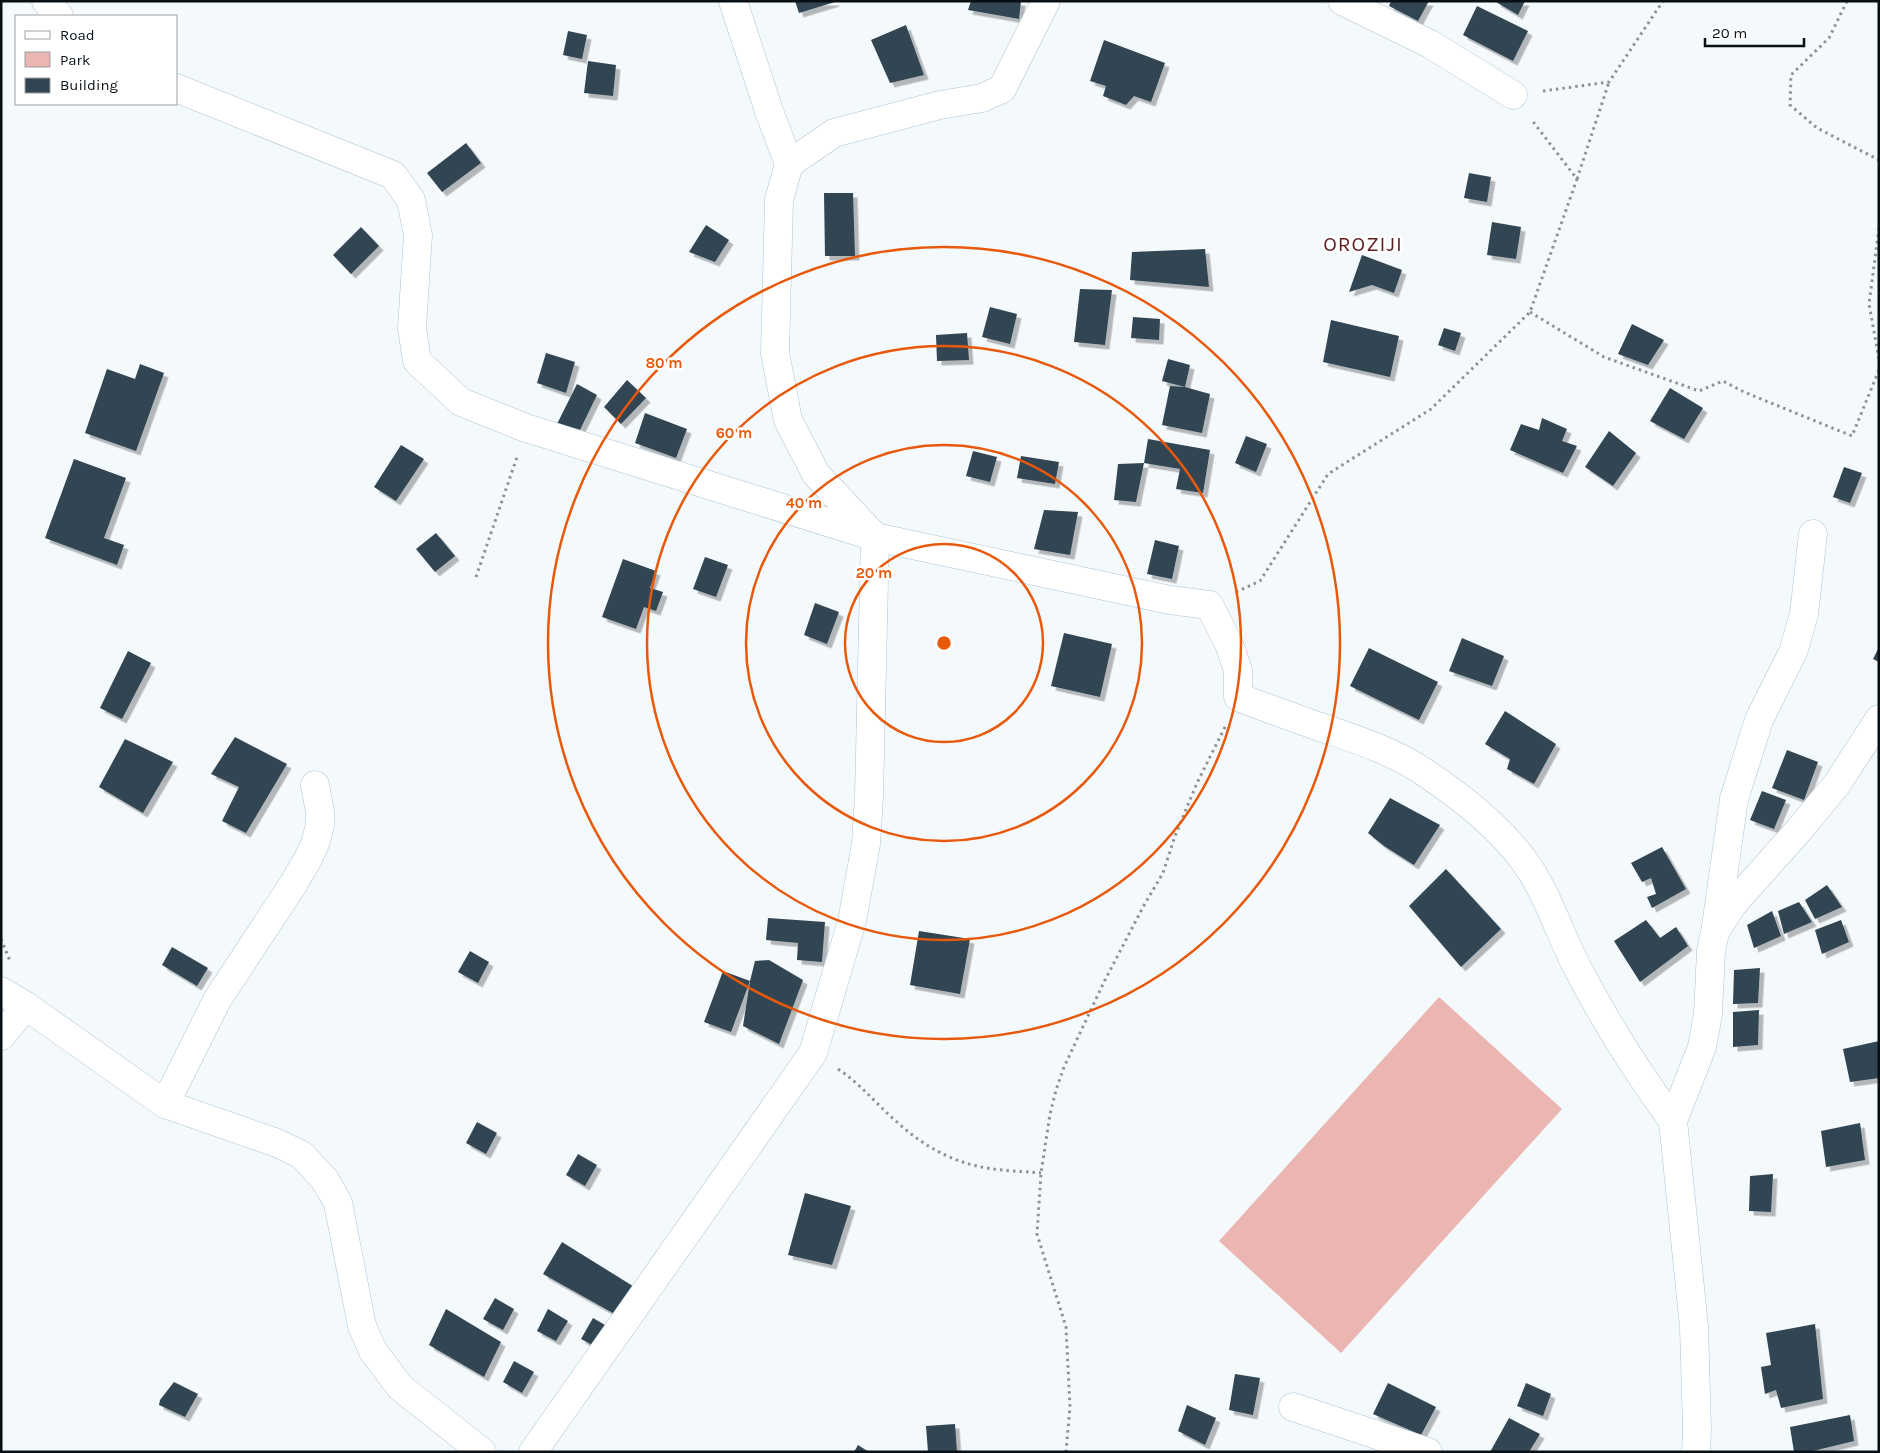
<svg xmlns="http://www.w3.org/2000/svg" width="1880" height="1453" viewBox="0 0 1880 1453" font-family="Karla,sans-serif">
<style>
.green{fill:#ebb5b2}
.building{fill:#314552;filter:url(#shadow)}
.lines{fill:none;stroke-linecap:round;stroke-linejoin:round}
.street-casing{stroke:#acc4d3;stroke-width:29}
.path{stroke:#8c9296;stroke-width:3;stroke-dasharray:2.5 4;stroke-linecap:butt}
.street{stroke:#fff;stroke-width:28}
.ring{fill:none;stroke:#e8590c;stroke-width:2.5}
.labels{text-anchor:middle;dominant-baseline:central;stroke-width:5;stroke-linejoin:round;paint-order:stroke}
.quarter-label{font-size:21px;letter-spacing:1px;fill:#611c1e;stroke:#fff}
.centre{fill:#e8590c;stroke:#fff;stroke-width:2.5}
.ring-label{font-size:15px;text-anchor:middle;font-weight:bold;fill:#e8590c;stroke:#fff;stroke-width:5;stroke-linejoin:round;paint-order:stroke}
</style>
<defs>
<filter id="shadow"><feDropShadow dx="4.5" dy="4.5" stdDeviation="0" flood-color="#0004"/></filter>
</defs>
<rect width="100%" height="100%" fill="#f4f9fc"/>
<!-- green -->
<path class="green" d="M1439 997 1562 1109 1341 1353 1219 1241Z"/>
<!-- building -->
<g class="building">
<path d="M795 1H835V2L799 13Z"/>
<path d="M971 1H1021L1019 19 968 10Z"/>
<path d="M1391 1H1429L1418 21 1389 6Z"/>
<path d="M1496 1H1525L1518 15 1496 2Z"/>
<path d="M1477 6 1528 31 1513 61 1463 35Z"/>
<path d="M906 25 924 75 890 83 871 40Z"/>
<path d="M568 31 587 35 582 59 563 55Z"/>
<path d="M1104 40 1165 63 1151 102 1134 96 1126 105 1103 96 1106 86 1090 81Z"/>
<path d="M588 61 616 65 613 96 584 93Z"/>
<path d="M466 143 481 163 442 192 427 173Z"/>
<path d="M1469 173 1491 177 1487 202 1464 198Z"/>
<path d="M824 193H853L855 256H825Z"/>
<path d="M1492 222 1521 227 1516 259 1487 255Z"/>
<path d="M706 225 729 240 715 262 689 252Z"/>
<path d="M361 227 379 246 351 274 333 255Z"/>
<path d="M1205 249 1209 287 1130 280 1132 252Z"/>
<path d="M1362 255 1402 270 1394 293 1372 285 1349 292Z"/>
<path d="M1080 289 1112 290 1105 345 1074 342Z"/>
<path d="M990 307 1017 314 1010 344 982 337Z"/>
<path d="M1133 317 1160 319 1159 340 1131 338Z"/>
<path d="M1331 320 1399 336 1390 377 1323 362Z"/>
<path d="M1632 324 1664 340 1648 365 1618 354Z"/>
<path d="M1444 328 1461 333 1455 351 1438 345Z"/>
<path d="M967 333 969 360 937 361 936 335Z"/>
<path d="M546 353 575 362 566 393 537 383Z"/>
<path d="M1168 359 1190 365 1185 387 1162 381Z"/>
<path d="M140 364 164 373 136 451 85 433 107 369 135 379Z"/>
<path d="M627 380 646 398 621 424 604 407Z"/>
<path d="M577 384 597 395 578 434 557 424Z"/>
<path d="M1170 386 1185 387 1210 394 1202 433 1162 425Z"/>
<path d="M1670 388 1703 408 1684 439 1650 421Z"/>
<path d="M645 413 687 429 676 458 635 443Z"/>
<path d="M1542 418 1567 429 1562 441 1577 446 1563 473 1510 450 1521 424 1539 430Z"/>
<path d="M1609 431 1636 453 1613 486 1585 467Z"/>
<path d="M1246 436 1267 444 1256 472 1235 463Z"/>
<path d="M1148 439 1210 450 1203 493 1176 489 1180 469 1144 463 1136 502 1114 500 1118 464 1144 463Z"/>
<path d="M401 445 424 459 396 501 374 487Z"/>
<path d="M973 451 997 457 990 482 966 476Z"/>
<path d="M1021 456 1059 462 1055 484 1017 478Z"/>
<path d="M74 459 126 478 104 538 124 545 117 565 45 538Z"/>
<path d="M1844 467 1862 473 1850 503 1833 497Z"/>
<path d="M1044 510 1078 512 1070 555 1034 549Z"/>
<path d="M436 533 455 556 435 572 416 549Z"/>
<path d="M1155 540 1179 546 1172 579 1147 574Z"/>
<path d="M705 557 728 565 716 597 693 589Z"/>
<path d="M623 559 656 571 650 588 663 592 656 611 644 607 636 629 602 617Z"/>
<path d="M815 603 839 612 827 644 804 635Z"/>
<path d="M1064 633 1112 644 1100 697 1051 686Z"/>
<path d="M1462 638 1504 656 1492 686 1449 671Z"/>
<path d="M1879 647V662L1873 659Z"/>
<path d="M1369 648 1438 682 1419 720 1350 686Z"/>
<path d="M128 651 151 663 122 719 100 708Z"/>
<path d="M1505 711 1556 744 1534 784 1507 769 1510 759 1485 744Z"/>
<path d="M235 737 287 764 246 833 222 821 239 787 211 774Z"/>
<path d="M125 739 173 762 143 813 99 787Z"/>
<path d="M1787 750 1818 762 1804 800 1772 788Z"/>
<path d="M1762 791 1786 800 1774 829 1750 820Z"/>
<path d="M1390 798 1440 825 1414 865 1384 846 1368 833Z"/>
<path d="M1662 847 1686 889 1652 908 1647 897 1656 894 1651 878 1642 882 1631 863Z"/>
<path d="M1446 869 1501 929 1461 967 1409 906Z"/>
<path d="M1827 885 1842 907 1815 919 1805 900Z"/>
<path d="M1799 902 1812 922 1784 934 1778 911Z"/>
<path d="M1772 911 1781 936 1754 948 1747 925Z"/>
<path d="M768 918 825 922 822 962 797 960 798 943 766 940Z"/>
<path d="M1646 920 1660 938 1676 927 1688 946 1640 982 1614 941Z"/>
<path d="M1841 920 1849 942 1822 954 1815 930Z"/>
<path d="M919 931 970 939 960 994 910 985Z"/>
<path d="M172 947 208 968 197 986 162 965Z"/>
<path d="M470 951 489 962 478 983 458 972Z"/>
<path d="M769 960 803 980 779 1044 743 1026 750 981 755 961Z"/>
<path d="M1760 968 1758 1003 1733 1004 1734 970Z"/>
<path d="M723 971 750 981 731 1032 704 1022Z"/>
<path d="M1759 1010 1758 1045 1733 1047V1012Z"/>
<path d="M1879 1041V1078L1850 1082 1843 1049Z"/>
<path d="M477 1122 497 1133 486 1154 466 1143Z"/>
<path d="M1860 1123 1865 1160 1826 1167 1821 1131Z"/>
<path d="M578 1154 597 1165 585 1186 566 1175Z"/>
<path d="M1773 1174 1771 1212 1749 1211 1750 1176Z"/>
<path d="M805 1193 851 1206 832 1265 788 1255Z"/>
<path d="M562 1242 636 1288 620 1317 543 1274Z"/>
<path d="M495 1298 514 1309 503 1330 483 1319Z"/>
<path d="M446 1309 501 1342 484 1377 429 1345Z"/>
<path d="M548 1309 568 1321 556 1341 537 1331Z"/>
<path d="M593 1318 612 1329 600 1349 581 1339Z"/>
<path d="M1815 1324 1823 1399 1781 1408 1776 1390 1765 1394 1761 1367 1771 1365 1766 1333Z"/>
<path d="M514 1361 534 1372 522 1393 503 1382Z"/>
<path d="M1235 1374 1260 1378 1253 1415 1229 1410Z"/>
<path d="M174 1382 198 1394 185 1417 159 1405 160 1400Z"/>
<path d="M1388 1383 1436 1407 1421 1435 1373 1414Z"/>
<path d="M1526 1383 1551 1394 1543 1416 1517 1406Z"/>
<path d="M1187 1405 1216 1418 1205 1445 1178 1431Z"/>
<path d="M1850 1415 1854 1441 1809 1452H1794L1790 1427Z"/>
<path d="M1509 1418 1540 1434 1529 1452H1490Z"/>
<path d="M955 1424 957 1452H928L926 1426Z"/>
<path d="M858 1445 869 1452H854Z"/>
</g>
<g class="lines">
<!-- street casing -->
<g class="street-casing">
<g id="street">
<path d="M46 1 59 16"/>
<path d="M733 1 769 111 789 164"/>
<path d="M1046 1 1002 89 982 98 940 105 834 133 789 164 779 200 775 353 788 420 816 474 875 537 1170 600 1209 605 1229 644 1238 670V697C1266 708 1295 718 1323 728 1358 740 1393 751 1424 772 1460 796 1499 826 1525 862 1548 894 1559 933 1577 967 1605 1021 1637 1072 1673 1121"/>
<path d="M1342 1 1430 44 1513 95"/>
<path d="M176 88 393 175 411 200 418 235 412 328 417 361 461 402 526 428 875 537 869 797 866 844 852 921 813 1053 533 1452"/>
<path d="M1716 926 1734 799 1759 720 1793 652 1804 614 1813 534"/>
<path d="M1 991 26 1006 165 1104 277 1143 302 1155 325 1180 338 1203 362 1326 373 1351 400 1387 482 1452"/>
<path d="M1 1036 26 1006"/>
<path d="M165 1104 217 1000 294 883 309 857 316 841 320 825V812L315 785"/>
<path d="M1293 1407 1428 1452"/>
<path d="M1696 1452 1697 1428 1694 1327 1673 1121 1702 1047 1708 1014 1711 951 1715 932 1733 904 1799 830 1837 784 1879 719"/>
</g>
</g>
<!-- path -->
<g class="path">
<path d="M1847 1 1829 38 1791 75 1790 105 1817 128 1879 160"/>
<path d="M1543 91 1609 82 1663 1"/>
<path d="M1577 179 1609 82"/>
<path d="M1879 228 1869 304 1879 359"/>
<path d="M1530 312 1604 357 1699 391 1723 381 1744 392 1852 436 1879 370"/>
<path d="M476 577 517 457"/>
<path d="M1236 592 1260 581 1328 474 1431 409 1530 312 1577 179 1531 119"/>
<path d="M1 939 10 961"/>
<path d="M838 1069C862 1085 876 1104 897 1122 920 1143 946 1159 977 1166 997 1171 1020 1171 1041 1173"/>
<path d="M1066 1452 1070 1407 1066 1327 1037 1234 1041 1173 1050 1114 1056 1090 1064 1067 1104 982 1143 907 1163 873 1175 836 1197 783 1226 725"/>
</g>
<!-- street -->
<use href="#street" class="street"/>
</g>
<!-- distance rings -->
<g class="ring">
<circle cx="944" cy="643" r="99"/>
<circle cx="944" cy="643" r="198"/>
<circle cx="944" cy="643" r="297"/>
<circle cx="944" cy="643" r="396"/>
</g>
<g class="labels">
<!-- quarter labels -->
<g class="quarter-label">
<text x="1363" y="244">OROZIJI</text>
</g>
</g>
<circle cx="944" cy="643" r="8" class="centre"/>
<g class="ring-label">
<text x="664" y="368">80 m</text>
<text x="734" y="438">60 m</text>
<text x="804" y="508">40 m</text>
<text x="874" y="578">20 m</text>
</g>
<!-- border -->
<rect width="1880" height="1453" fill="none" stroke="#081015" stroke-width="5"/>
<!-- legend -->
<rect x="15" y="15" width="162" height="90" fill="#ffffff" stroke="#9c9fa1"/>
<rect x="25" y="31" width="25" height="8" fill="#ffffff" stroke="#9c9fa1"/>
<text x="60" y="40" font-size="15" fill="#081015">Road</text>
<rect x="25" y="52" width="25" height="15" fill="#ebb5b2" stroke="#9c9fa1"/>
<text x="60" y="65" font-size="15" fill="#081015">Park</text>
<rect x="25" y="78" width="25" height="15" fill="#314552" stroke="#9c9fa1"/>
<text x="60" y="90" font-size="15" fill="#081015">Building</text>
<!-- scale -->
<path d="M1705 38v8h99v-8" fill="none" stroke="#081015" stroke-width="2.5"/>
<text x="1712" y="38" font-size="15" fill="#081015" stroke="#ffffff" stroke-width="4" paint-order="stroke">20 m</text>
</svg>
